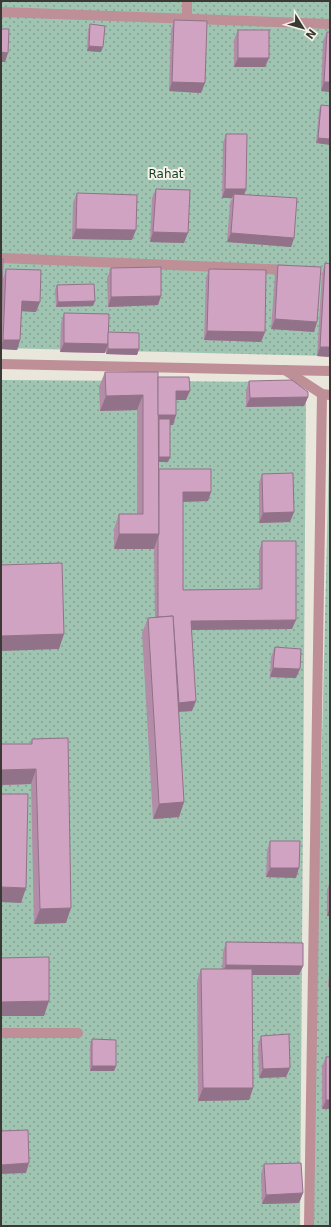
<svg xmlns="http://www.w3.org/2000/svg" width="331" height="1227" viewBox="0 0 331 1227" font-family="'DejaVu Sans',sans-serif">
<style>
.grass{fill:url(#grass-dots)}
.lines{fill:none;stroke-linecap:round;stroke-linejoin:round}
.street{stroke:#be8f96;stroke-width:10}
.wall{fill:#b38ca8}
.shaded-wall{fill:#927288}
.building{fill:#d0a3c3;stroke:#927288}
.labels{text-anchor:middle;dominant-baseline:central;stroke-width:4;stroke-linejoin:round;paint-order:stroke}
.park-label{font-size:12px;fill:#0e3b28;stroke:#f6f3e9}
</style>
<defs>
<pattern id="grass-dots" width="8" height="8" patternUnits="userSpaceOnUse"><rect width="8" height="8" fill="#9fc4b1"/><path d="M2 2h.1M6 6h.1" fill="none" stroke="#83a091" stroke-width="1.8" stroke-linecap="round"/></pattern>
</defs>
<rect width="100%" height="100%" fill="#e9e6dc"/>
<!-- grass -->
<g class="grass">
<path d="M1 1H330V356L1 348Z"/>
<path d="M1 380 285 382 306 393 300 1226H1Z"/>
<path d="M330 416V1226H310Z"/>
</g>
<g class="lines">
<!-- street -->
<g class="street">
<path d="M1 12 330 24"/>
<path d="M187 19V1"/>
<path d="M1 258 290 270"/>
<path d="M1 364 330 371"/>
<path d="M285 370 322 394 330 395"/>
<path d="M1 1033H78"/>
<path d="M309 1226 322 394"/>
</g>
</g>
<!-- wall -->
<g class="wall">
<path d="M174 20 201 93 169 91 171 30Z"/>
<path d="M90 24 101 52 87 51 88 30Z"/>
<path d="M238 30 265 67H234V40Z"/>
<path d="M327 32 330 92 321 91 323 41Z"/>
<path d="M321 105 330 106 316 143 319 110Z"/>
<path d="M226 134 244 194 294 238 291 247 227 242 230 203 232 198H222L223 143Z"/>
<path d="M156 189 184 243 150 242 152 198Z"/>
<path d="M77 193 132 240 72 239 73 203Z"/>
<path d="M1 259 3 279 6 269 36 312 21 311 20 340 17 350 1 349Z"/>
<path d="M325 263 330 357 317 356 322 273Z"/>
<path d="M278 265 317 322 314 332 271 329 275 274Z"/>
<path d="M111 268 158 305 108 307 107 278Z"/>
<path d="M209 269 265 332 261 342 204 340 206 278Z"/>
<path d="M57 285 95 301 93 306 56 307 55 290Z"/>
<path d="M64 313 108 332 139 349 137 355 106 354V350L105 353 60 352 61 323Z"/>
<path d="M105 372 158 377 186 400H176V415L173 425H170V457L168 462H159V469L211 492 208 501 183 502V590L259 589V551L262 541 292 629 192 630V711L179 712 184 802 179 817 153 819 142 633 148 618 155 617 154 547V549H114V529L119 514H137V410L100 411 99 387Z"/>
<path d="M249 381 308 397 304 406 246 407V391Z"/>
<path d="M262 474 294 512 290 522 259 523V483Z"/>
<path d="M330 486V520H329Z"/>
<path d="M275 647 296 678 270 677 271 657Z"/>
<path d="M32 739 66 923 34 924 31 784 1 785V744H31Z"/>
<path d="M330 812V844H329V816Z"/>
<path d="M270 841 296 878 266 877 267 851Z"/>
<path d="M330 882V916H327V890Z"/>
<path d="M226 942 303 966 299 975H252L253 1088 249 1100 198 1101 197 981 201 969H222L223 952Z"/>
<path d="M330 963V987H328Z"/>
<path d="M261 1036 290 1068 286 1077 259 1078 258 1045Z"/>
<path d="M92 1039 116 1066 114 1071H90V1045Z"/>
<path d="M326 1057H330V1109H322V1066Z"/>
<path d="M264 1164 303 1193 299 1203 262 1204 261 1174Z"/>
</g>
<!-- shaded-wall -->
<g class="shaded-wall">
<path d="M89 46 103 47 101 52 87 51Z"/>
<path d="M1 52 8 53 5 62H1Z"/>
<path d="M238 58H269L265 67H234Z"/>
<path d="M172 82 205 83 201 93 169 91Z"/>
<path d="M324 82H330V92L321 91Z"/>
<path d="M318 138 330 139V145L316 143Z"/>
<path d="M225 189H246L243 199 234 194 232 198H222Z"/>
<path d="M76 229 136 230 132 240 72 239Z"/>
<path d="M153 232 188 233 184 243 150 242Z"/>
<path d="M231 233 294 238 291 247 227 242Z"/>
<path d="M161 296 158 305 108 307 111 297Z"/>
<path d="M22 301 40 302 36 312 18 311Z"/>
<path d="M95 301 93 306 56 307 58 302Z"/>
<path d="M275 319 317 322 314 332 271 329Z"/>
<path d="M207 331 265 332 261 342 204 340Z"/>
<path d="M3 340H20L17 350 1 349V346Z"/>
<path d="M64 343 108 344 105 353 60 352Z"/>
<path d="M320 347H330V357L317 356Z"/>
<path d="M108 349H139L137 355 106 354Z"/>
<path d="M176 391H190L186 400H173Z"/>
<path d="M143 395 137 410 100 411 106 396Z"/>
<path d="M308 397 304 406 246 407 250 398Z"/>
<path d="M157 415H176L173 425H156Z"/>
<path d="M156 457H170L168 462H154Z"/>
<path d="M183 492H211L208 501 179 502Z"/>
<path d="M294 512 290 522 259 523 263 513Z"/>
<path d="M119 534H159L154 549H114Z"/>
<path d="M296 620 292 629 188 630 191 621Z"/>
<path d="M64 634 59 649 1 651V636Z"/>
<path d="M273 668 300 669 296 678 270 677Z"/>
<path d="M196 701 192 711 173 712 176 703Z"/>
<path d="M36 769 31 784 1 785V770Z"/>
<path d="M184 802 179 817 153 819 159 804Z"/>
<path d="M270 868H299L296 878 266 877Z"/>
<path d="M1 887 26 888 21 903 1 902Z"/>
<path d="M330 907V916H327Z"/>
<path d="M71 908 66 923 34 924 40 909Z"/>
<path d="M226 965 303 966 299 975H222Z"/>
<path d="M49 1001 44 1016H1V1002Z"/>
<path d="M92 1066H116L114 1071H90Z"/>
<path d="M290 1068 286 1077 259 1078 263 1069Z"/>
<path d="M203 1088H253L249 1100 198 1101Z"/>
<path d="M326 1100H330V1109H322Z"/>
<path d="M29 1163 26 1173 1 1174V1165Z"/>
<path d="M303 1193 299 1203 262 1204 266 1195Z"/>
</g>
<!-- building -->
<g class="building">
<path d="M174 20 207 21 205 83 172 82Z"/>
<path d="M90 24 105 26 103 47 89 46Z"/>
<path d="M1 29H9L8 53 1 52Z"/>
<rect x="238" y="30" width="31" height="28"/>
<path d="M327 32H330V82H324Z"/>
<path d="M321 105 330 106V139L318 138Z"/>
<path d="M226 134H247L246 189H225Z"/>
<path d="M156 189 190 190 188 233 153 232Z"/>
<path d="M77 193 137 195 136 230 76 229Z"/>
<path d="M234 194 297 198 294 238 231 233Z"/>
<path d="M1 259H3L1 341Z"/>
<path d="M325 263 330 264V347H320Z"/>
<path d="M278 265 321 267 317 322 275 319Z"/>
<path d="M161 267V296L111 297V268Z"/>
<path d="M6 269 41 270 40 302 22 301 20 340H3Z"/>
<path d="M209 269 266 270 265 332 207 331Z"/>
<path d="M94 284 95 301 58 302 57 285Z"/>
<path d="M64 313 109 314 108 344 64 343Z"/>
<path d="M108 332 139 333V349H108Z"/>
<path d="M105 372H158L159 534H119V514H143V395L106 396Z"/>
<path d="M158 377H189L190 391H176V415H158Z"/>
<path d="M292 380 308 392V397L250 398 249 381Z"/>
<rect x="159" y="419" width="11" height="38"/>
<path d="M159 469H211V492H183V590L262 589V541H296V620L191 621 196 701 179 703 173 616 158 617V537L159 534Z"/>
<path d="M293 473 294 512 263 513 262 474Z"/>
<path d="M62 563 64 634 1 636V565Z"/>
<path d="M173 616 184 802 159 804 148 618Z"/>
<path d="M275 647 301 649 300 669 273 668Z"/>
<path d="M68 738 71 908 40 909 36 769 1 770V744H32V739Z"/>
<path d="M1 794H28L26 888 1 887Z"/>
<path d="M270 841H300L299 868H270Z"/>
<path d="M226 942 303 943V966L226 965Z"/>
<path d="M49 957V1001L1 1002V958Z"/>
<path d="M201 969H252L253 1088H203Z"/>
<path d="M289 1034 290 1068 263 1069 261 1036Z"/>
<path d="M92 1039 116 1040V1066H92Z"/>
<rect x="326" y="1057" width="4" height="43"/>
<path d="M28 1130 29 1163 1 1165V1131Z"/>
<path d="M301 1163 303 1193 266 1195 264 1164Z"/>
</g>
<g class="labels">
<!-- park labels -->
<g class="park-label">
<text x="166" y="174">Rahat</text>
</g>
</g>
<!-- border -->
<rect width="331" height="1227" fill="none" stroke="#3a3935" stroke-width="4"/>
<!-- north arrow -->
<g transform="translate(303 28) rotate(127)" stroke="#f6f3e9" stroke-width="3" paint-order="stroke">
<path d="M0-3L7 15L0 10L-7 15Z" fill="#3a3935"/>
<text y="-6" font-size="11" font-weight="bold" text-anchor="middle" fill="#3a3935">N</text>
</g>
</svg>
